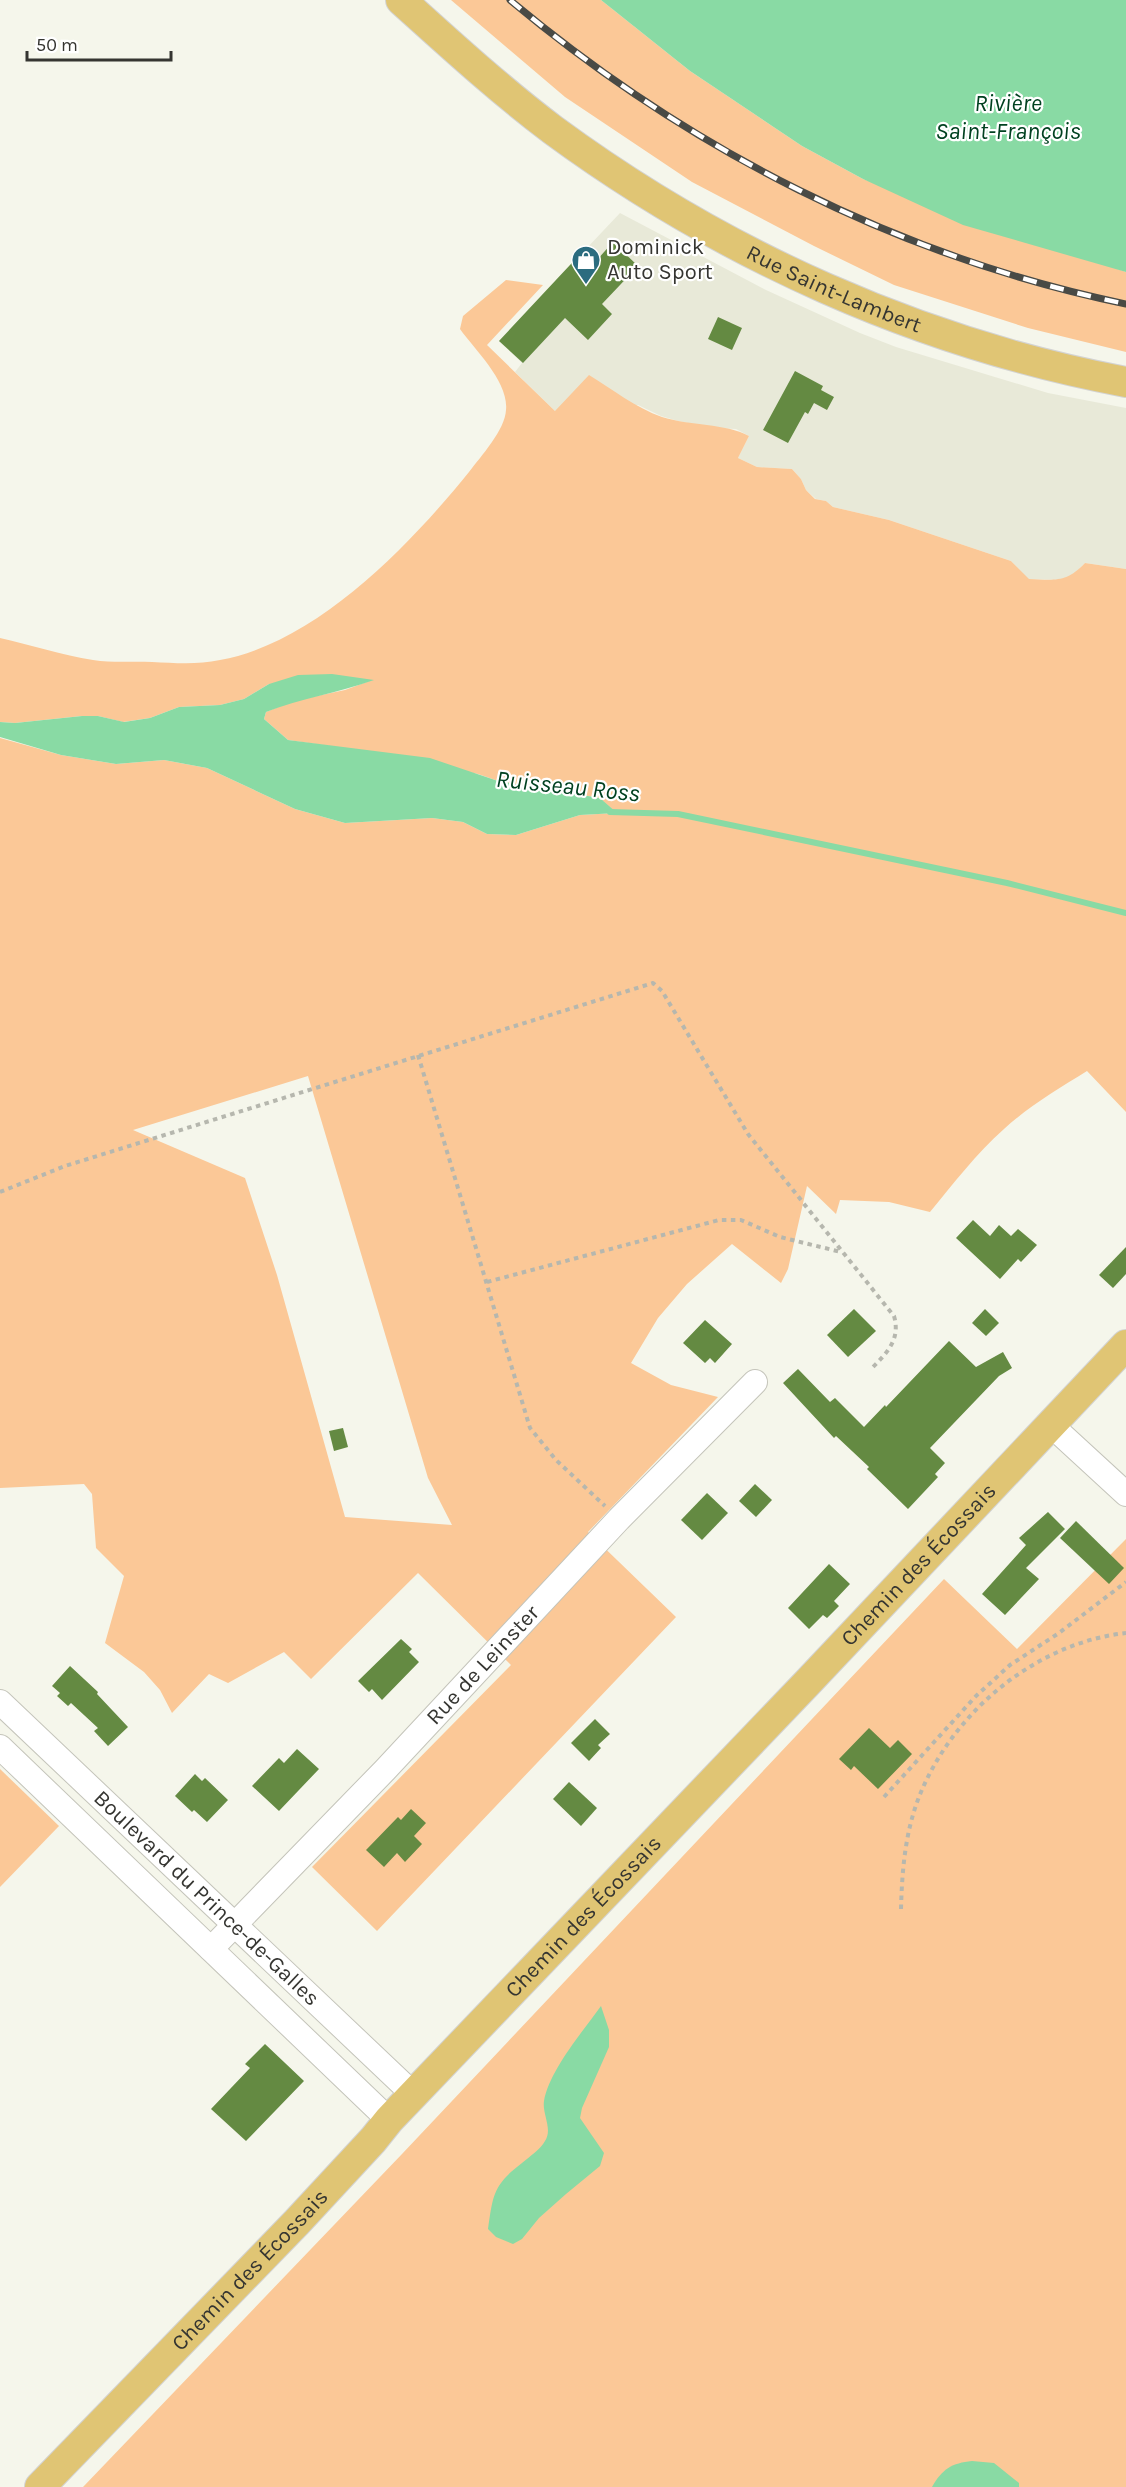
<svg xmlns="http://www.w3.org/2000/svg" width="1126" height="2487" viewBox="0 0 1126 2487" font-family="Karla,sans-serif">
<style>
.built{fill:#e8e9d8}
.green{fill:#fbc897;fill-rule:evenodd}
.water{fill:#89daa4}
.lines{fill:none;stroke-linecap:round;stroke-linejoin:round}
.stream{stroke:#89daa4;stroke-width:6}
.building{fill:#648a42}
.minor-casing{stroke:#c4c4ba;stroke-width:26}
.major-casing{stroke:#d3d3d2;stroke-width:32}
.path{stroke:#b6b7ae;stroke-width:4;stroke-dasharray:4.5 4.5;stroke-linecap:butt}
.minor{stroke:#fff;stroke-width:24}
.major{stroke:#e0c574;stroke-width:30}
.rail-casing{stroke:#494a45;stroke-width:7}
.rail{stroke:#fff;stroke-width:4.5;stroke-dasharray:14;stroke-linecap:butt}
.labels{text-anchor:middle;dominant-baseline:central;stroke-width:4.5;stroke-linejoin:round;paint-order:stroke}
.poi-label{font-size:22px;fill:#353531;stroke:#fff;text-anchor:start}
.street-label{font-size:22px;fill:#353531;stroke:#fff}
.water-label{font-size:24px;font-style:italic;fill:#004120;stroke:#fff}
</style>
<rect width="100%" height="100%" fill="#f5f6eb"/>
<!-- built -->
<path class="built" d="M620 213 766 290 860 333 896 347 1048 393 1126 408V569L1085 563 1073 575 1060 580 1028 579 1011 561 889 520 833 507 826 501 816 499 806 490 801 479 792 469 757 467 738 458 749 436 736 429 715 428 678 421 661 416 638 405 555 411 515 372 522 363 499 341Z"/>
<!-- green -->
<g class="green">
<path d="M451 0H601L690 71 802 146 863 179 1126 272V352L1028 328 894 285 814 246 692 182 565 97Z"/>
<path d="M506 280 543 285 487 345 555 411 589 375C612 389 636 408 662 417 690 426 725 423 749 436L738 458 757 467 792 469 801 479 806 490 815 499 826 501 833 507 889 520 1011 561 1029 579C1055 580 1066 583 1085 563L1126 569V1112L1087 1071C1058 1089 1029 1106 1004 1129 976 1154 953 1184 930 1212L889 1202 840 1200 836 1214 807 1186 788 1269 781 1283 732 1244 687 1284 658 1318 631 1363 671 1385 718 1397 588 1532 676 1617 377 1931 312 1867 511 1665 418 1573 311 1679 284 1652 228 1683 209 1674 172 1713 160 1690 144 1672 105 1643 124 1576 96 1548 92 1494 84 1484 0 1488V738L61 755 116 764 164 760 207 768 295 809 345 823 432 818 463 822 487 834 516 835 580 815 616 813 600 798 498 781 478 774 357 750 288 740 264 719 266 712 293 701 345 690 372 680 269 684 244 699 220 705 179 707 150 718 123 722 98 716H82L15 723 0 722V638C31 645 62 655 93 660 112 663 133 661 152 662 175 663 197 665 220 660 316 643 410 545 469 472 481 456 505 430 506 410 509 382 475 350 460 329L463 316ZM308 1076 428 1478 452 1525 345 1517 277 1275 245 1178 133 1130Z"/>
<path d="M1126 1539V2487H83L402 2154 944 1579 1017 1649Z"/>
<path d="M0 1769 59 1826 0 1887Z"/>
</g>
<!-- water -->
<g class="water">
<path d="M601 0H1126V272L963 225 863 179 802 146 690 71Z"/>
<path d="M332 674 374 680C338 693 301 698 266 712L264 719 288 740 430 758 498 781 600 798 617 813 580 815 516 835 487 834 463 822 432 818 345 823 295 809 207 768 164 760 116 764 61 755 0 737V722L15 723 82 716H98L124 722 150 718 179 707 220 705 244 699 269 684 298 675Z"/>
<path d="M601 2006 609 2030V2047L582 2108 580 2118 604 2153 600 2166 566 2194 539 2218 522 2239 513 2244 496 2237 488 2229C493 2195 493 2185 522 2163 530 2156 540 2150 545 2141 553 2129 542 2114 544 2101 549 2071 583 2031 601 2006Z"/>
<path d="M972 2461 994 2463 1019 2483V2487H932C942 2469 952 2463 972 2461Z"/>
</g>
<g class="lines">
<!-- stream -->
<path class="stream" d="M610 812 678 814 1007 883 1126 913"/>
</g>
<!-- building -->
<g class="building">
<path d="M613 242 638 266 602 304 612 314 588 340 565 318 523 363 499 341 584 250 596 261Z"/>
<path d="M718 317 742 328 732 350 708 339Z"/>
<path d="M795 371 823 386 821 390 834 397 827 410 814 403 808 414 805 412 788 443 763 430Z"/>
<path d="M973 1220 990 1236 999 1225 1011 1236 1018 1229 1037 1245 1021 1262 1018 1259 1000 1279 956 1238Z"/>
<path d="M1126 1247V1274L1113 1288 1099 1275Z"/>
<path d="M854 1309 876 1331 848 1357 827 1335Z"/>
<path d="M985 1309 999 1323 986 1336 972 1323Z"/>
<path d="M705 1320 732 1344 715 1363 710 1358 705 1363 683 1343Z"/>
<path d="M949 1341 976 1367 1003 1352 1012 1368 999 1376 930 1448 945 1463 935 1474 938 1477 908 1509 867 1469 869 1467 836 1436 834 1438 783 1383 798 1369 830 1402 835 1398 864 1427 885 1405 886 1407Z"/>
<path d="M343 1428 348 1447 334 1451 329 1431Z"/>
<path d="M755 1484 772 1500 756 1517 739 1501Z"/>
<path d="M707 1493 728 1513 702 1540 681 1520Z"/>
<path d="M1048 1512 1065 1529 1026 1568 1039 1579 1005 1615 982 1594 1026 1545 1019 1538Z"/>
<path d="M1076 1521 1124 1568 1109 1584 1060 1538Z"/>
<path d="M829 1564 850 1584 834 1601 839 1606 827 1618 823 1615 809 1629 788 1608Z"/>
<path d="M401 1639 412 1649 409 1652 419 1662 382 1700 372 1689 369 1692 358 1681Z"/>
<path d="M70 1666 98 1692 97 1694 128 1727 108 1746 94 1731 98 1728 71 1703 68 1706 57 1696 60 1693 52 1686Z"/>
<path d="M595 1719 610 1734 598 1745 601 1748 589 1761 571 1743Z"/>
<path d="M869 1728 890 1748 898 1740 912 1754 878 1789 854 1766 851 1770 839 1759Z"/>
<path d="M297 1749 319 1769 279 1811 252 1786 279 1758 284 1763Z"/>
<path d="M195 1774 202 1781 205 1778 228 1800 207 1822 194 1810 192 1812 175 1796Z"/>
<path d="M569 1782 597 1808 581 1826 553 1799Z"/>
<path d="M411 1809 426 1823 414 1836 422 1844 405 1862 397 1853 384 1867 366 1850 398 1817 401 1820Z"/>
<path d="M265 2044 304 2081 246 2141 211 2109 250 2068 245 2064Z"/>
</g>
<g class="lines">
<!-- minor casing -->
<g class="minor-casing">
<g id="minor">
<path d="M1051 1425 1126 1494"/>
<path id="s1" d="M0 1702 413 2094"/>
<path d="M0 1747 389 2120"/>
<path id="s2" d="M211 1949 385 1770 619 1519 755 1382"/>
</g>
</g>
<!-- major casing -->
<g class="major-casing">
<g id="major">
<path id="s3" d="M401 0C451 45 500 90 553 130 723 255 919 343 1126 382"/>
<path id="s4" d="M40 2487 297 2222 373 2140 389 2120 809 1681 1126 1345"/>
</g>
</g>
<!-- path -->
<g class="path">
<path d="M418 1055 530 1428 556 1460 605 1506"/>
<path d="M0 1192 65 1166 653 983 662 991 748 1134 894 1316C901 1340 886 1354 870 1370"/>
<path d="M487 1282 719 1220H741L780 1237 841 1252"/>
<path d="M884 1797 976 1696 1010 1665 1059 1633 1126 1582"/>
<path d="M901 1909C902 1871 905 1833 919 1797 952 1713 1035 1643 1126 1633"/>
</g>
<!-- minor -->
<use href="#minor" class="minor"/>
<!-- major -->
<use href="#major" class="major"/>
<!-- rail casing -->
<g class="rail-casing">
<path id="rail" d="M510 0C688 149 898 257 1126 304"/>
</g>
<!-- rail -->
<use href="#rail" class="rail"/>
</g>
<!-- icons -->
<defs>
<g id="shop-pin" transform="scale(1.5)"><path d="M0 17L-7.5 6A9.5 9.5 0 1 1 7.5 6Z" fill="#2b6c7f" stroke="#fff"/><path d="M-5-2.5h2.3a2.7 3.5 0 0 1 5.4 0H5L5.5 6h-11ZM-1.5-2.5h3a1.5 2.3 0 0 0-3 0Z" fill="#fff"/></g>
</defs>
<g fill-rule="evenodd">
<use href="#shop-pin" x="586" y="260"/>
</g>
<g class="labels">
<!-- poi labels -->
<g class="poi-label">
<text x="607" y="247">Dominick<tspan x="607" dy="25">Auto Sport</tspan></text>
</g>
<!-- street labels -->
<g class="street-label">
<text stroke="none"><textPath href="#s3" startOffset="524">Rue Saint-Lambert</textPath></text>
<text stroke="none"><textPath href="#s4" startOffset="1274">Chemin des Écossais</textPath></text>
<text stroke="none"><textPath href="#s2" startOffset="393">Rue de Leinster</textPath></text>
<text stroke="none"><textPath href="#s1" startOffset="285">Boulevard du Prince-de-Galles</textPath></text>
<text stroke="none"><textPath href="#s4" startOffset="788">Chemin des Écossais</textPath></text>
<text stroke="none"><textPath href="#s4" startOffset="302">Chemin des Écossais</textPath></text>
</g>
<!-- water labels -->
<g class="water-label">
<text x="1008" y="103">Rivière<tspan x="1008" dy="28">Saint-François</tspan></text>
<text transform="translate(568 786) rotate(6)">Ruisseau Ross</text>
</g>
</g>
<!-- scale -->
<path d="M27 51v9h144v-9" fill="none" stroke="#353531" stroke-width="3"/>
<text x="36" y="51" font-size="18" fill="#353531" stroke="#ffffff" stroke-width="4.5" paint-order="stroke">50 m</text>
</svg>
